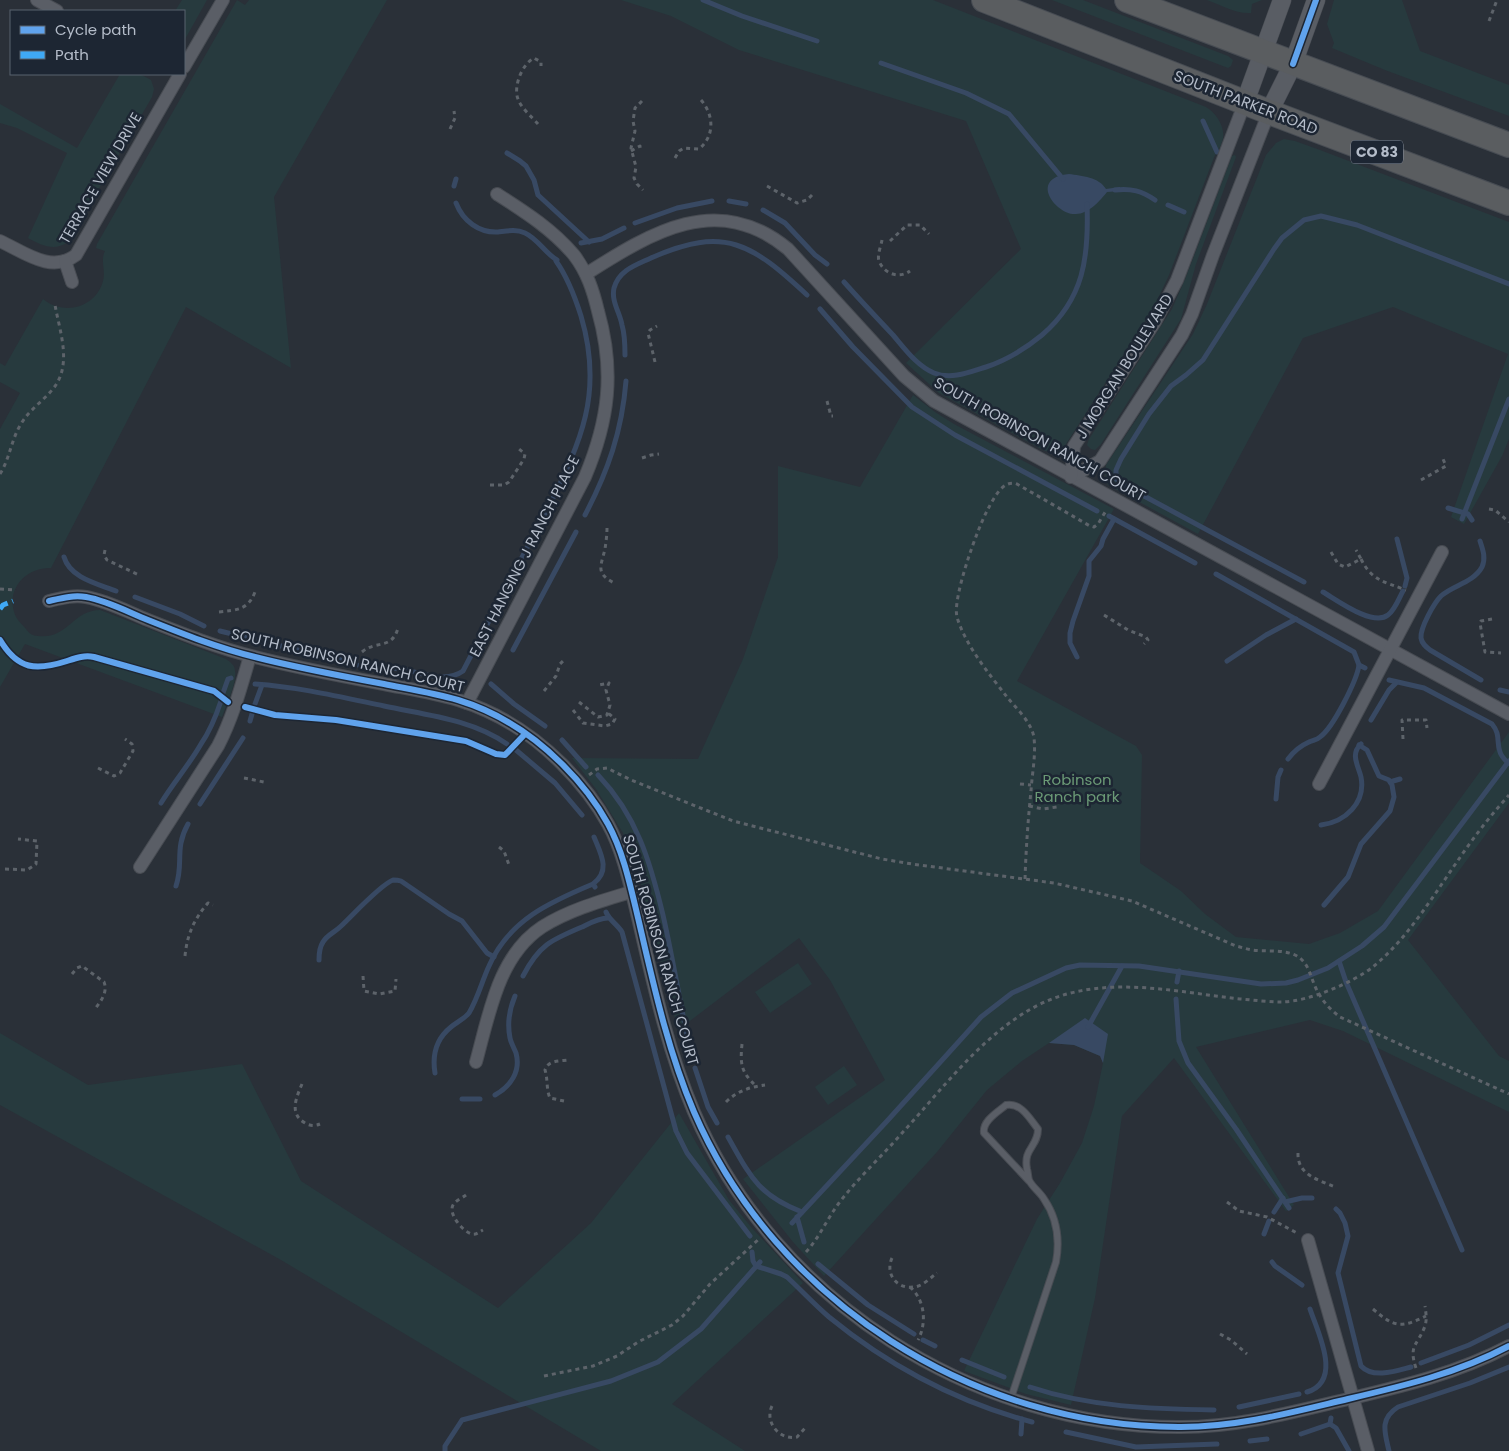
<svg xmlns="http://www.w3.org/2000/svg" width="1509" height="1451" viewBox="0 0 1509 1451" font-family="Poppins,sans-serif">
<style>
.green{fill:#273a3e}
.water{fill:#384963}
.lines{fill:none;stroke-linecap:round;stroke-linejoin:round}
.stream{stroke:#384963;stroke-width:5}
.lane-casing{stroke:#484c53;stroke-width:8}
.street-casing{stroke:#484c53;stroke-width:14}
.secondary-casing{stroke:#484c53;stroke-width:19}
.highway-casing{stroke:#474c53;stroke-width:26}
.path{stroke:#5d636a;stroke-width:3;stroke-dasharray:4 4;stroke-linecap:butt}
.lane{stroke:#5a5e66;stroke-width:6}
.street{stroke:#5a5e66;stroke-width:12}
.secondary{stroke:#595d64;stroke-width:18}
.highway{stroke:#5a5d60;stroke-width:24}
.quiet{stroke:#3fa9f5;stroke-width:5;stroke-dasharray:10 5;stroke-linecap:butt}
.cycleway-casing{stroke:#1d2633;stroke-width:9}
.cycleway{stroke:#60a3ed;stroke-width:6}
.labels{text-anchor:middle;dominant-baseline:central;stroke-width:5;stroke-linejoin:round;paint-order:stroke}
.shield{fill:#1d2633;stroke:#878f9c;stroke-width:1}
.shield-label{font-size:14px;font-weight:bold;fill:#b4bcc9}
.street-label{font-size:15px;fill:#b4bcc9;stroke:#1d2633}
.park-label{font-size:15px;fill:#6b9a76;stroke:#1d2633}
</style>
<rect width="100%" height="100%" fill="#2a3038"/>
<!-- green -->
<g class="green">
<path d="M182 0H207L184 41V11H175Z"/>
<path d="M237 0 245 5 249 0H387L274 197 291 368 186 307 51 568C25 567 4 591 16 617 19 622 23 625 26 629 29 633 32 636 38 636 67 640 73 610 100 610L226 659C230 662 235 665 235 671 237 683 226 705 222 717L25 644 0 687V429L20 393 0 382V363L5 366 43 299C63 316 96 308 103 281 106 271 100 260 105 251L96 248 97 244Z"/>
<path d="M621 0H933L1206 107C1217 113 1227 130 1222 142 1220 149 1215 154 1213 160L1169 275 1153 309 1066 444 1062 448 1054 452 1045 451 939 393 906 363 1021 249 966 121 739 50 671 16Z"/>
<path d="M1052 0H1083L1228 56 1233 60 1231 66 1228 68Z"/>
<path d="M1207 0H1262L1252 4 1251 13C1236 14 1221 5 1207 0Z"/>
<path d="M1334 0H1402L1420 51 1509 85V116L1385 70 1332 48 1334 43 1327 24Z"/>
<path d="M120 74H140L151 80 154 89 152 97 68 242C54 252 41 245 28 238L67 153 17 128 0 123V104L77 148Z"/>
<path d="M1284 139 1295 141 1320 150 1509 222V439L1502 456 1464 524 1451 517 1508 354 1393 307 1303 338 1198 534 1108 485 1105 474 1106 465 1193 334 1207 304 1266 155 1276 143Z"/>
<path d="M1235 155 1236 157 1196 264 1181 319 1101 444 1095 450 1091 449 1087 445 1089 439 1172 309 1186 277 1232 156Z"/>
<path d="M913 395 935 412 954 424 1114 509 1017 681 1136 746 1142 755 1140 863 1181 891 1205 914 1236 937 1309 944 1340 933 1378 911 1509 732V803L1408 940 1499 1056 1509 1061V1112L1343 1031 1310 1020 1196 1047 1294 1205 1286 1211 1174 1058 1122 1116 1095 1298 1071 1405 1026 1394 964 1371 1037 1219 1060 1183 1082 1143 1094 1106 1103 1063 1100 1056 1074 1045 1049 1043 1022 1061 987 1090 937 1152 824 1276 793 1242 743 1179 885 1080 830 980 799 938 678 1030 636 865 623 833 596 789 572 758 698 759 743 659 778 557V466L860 487Z"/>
<path d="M798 963 812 984 770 1013 755 992Z"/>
<path d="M0 1033 88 1085 242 1064 301 1181 498 1308 591 1223 679 1113 729 1200 752 1228 803 1283 672 1404 745 1451H601L281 1260 0 1105Z"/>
<path d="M844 1066 857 1085 828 1105 815 1087Z"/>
</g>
<!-- water -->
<g class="water">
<path d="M1069 174C1082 176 1099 177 1106 189L1120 187 1121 191 1107 192C1100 201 1088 214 1076 214 1057 216 1027 178 1069 174Z"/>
<path d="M1085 1018 1108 1034 1103 1063 1100 1056 1074 1045 1049 1043Z"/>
</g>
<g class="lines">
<!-- stream -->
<g class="stream">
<path d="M703 0 742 16 817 41"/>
<path d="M881 63 966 93 1009 114 1063 179"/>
<path d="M1203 121 1217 152"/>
<path d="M507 153 520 161 526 166 534 180 538 195 589 242"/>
<path d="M454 186 456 179"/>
<path d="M1115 190C1131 188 1142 191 1155 200"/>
<path d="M729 201 746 204"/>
<path d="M456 203C463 221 479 233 498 232 507 231 516 229 525 233 538 239 546 254 557 260"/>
<path d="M1168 205 1184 212"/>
<path d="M763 210 785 223 815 255 827 264"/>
<path d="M635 223 677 208 712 201"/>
<path d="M581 243 602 239 624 228"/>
<path d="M844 282C860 300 876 317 893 335 905 349 917 366 934 373 951 380 970 372 986 367 1007 360 1025 349 1042 335 1084 299 1089 257 1087 204"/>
<path d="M820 309 853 347 912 407 955 435 1097 511"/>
<path d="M625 355C625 345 625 335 622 325 620 313 611 301 614 288 619 270 636 265 651 258 725 225 752 244 807 295"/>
<path d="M1132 490 1116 479V470L1121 459 1149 414 1171 386 1186 375 1203 360 1274 249 1282 238 1304 220 1321 216 1357 225 1509 284"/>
<path d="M1144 496 1304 582"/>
<path d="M1448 508 1468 514 1472 520"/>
<path d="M585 515C608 471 622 431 626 381"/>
<path d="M1109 516 1195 563"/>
<path d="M1462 519 1509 399"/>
<path d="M541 523C576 450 606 400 581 316 575 297 568 278 556 261"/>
<path d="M1397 539 1407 578 1405 586"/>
<path d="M1480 541C1483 550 1486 558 1482 567 1473 583 1453 585 1441 596 1434 603 1420 628 1421 638 1422 644 1426 647 1430 650L1481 680"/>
<path d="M64 557C70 578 98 584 116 591"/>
<path d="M1216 574 1354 652 1359 665 1365 668"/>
<path d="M1323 592C1337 600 1373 627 1388 615 1395 610 1399 598 1403 591"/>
<path d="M135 597 180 614 204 626"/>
<path d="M220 631 318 655"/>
<path d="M513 650 576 532"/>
<path d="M1077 657 1070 643V633L1073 621 1089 576V561L1101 546 1103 539 1114 519"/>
<path d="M337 659 357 665"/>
<path d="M1227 661 1266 635 1296 619"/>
<path d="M377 667C385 668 393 668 401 669 420 672 445 684 463 671L530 542"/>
<path d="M1389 680 1424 688 1492 724C1501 735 1496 741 1500 752 1501 756 1505 760 1508 763"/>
<path d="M255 684C299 687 341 697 384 706 426 715 471 719 507 744"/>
<path d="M491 684 514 704 545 726"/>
<path d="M1500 690 1509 692"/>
<path d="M223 693 228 679 231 678"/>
<path d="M255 704 262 685"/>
<path d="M1371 720 1389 690 1396 683"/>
<path d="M250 721 252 714"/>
<path d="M562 740 586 767"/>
<path d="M516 750 555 783 582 815"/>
<path d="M1288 759C1294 751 1300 746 1309 742 1313 740 1317 740 1320 737 1333 728 1357 680 1359 665"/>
<path d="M598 775C637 816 650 861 663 915 673 959 680 1002 689 1046"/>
<path d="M1390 782 1400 779"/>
<path d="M1276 799 1278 777 1281 770"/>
<path d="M161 803C173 783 189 765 201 744 210 731 216 716 221 701"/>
<path d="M200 804 243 738"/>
<path d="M1321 825C1345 822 1366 803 1361 777 1358 765 1350 754 1361 744"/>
<path d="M594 837C601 854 611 871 593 884L595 887"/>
<path d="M176 886C184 863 174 849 188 824"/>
<path d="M1324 905 1348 877 1361 844 1390 811 1394 797 1392 785 1389 780 1379 776 1367 750 1359 745"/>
<path d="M606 912C609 920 617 924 622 932L676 1131 687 1153 750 1236"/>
<path d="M319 960C319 954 319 948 323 942 327 935 335 932 340 927 352 916 380 885 393 880 396 880 398 880 401 881L449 914 462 921 487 953 494 957"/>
<path d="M1339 961 1346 982 1462 1250"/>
<path d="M523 976C539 945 551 940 582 927 590 923 599 918 608 918"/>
<path d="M1177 982 1179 971"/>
<path d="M1176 999 1179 1041 1188 1063 1236 1129 1289 1208"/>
<path d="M1088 1027 1122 966"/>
<path d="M695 1068 708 1107 717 1123"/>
<path d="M435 1073C432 1055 436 1039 451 1027 457 1022 464 1019 469 1013 478 998 482 981 489 966 509 920 550 902 593 884"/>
<path d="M495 1095C511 1086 521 1071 516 1053 514 1048 511 1043 510 1038 507 1023 509 1010 515 996"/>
<path d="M462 1099H480"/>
<path d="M728 1137C750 1176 758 1195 802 1212"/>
<path d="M1285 1202 1302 1198H1312"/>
<path d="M1336 1209 1340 1213 1345 1223 1348 1236 1338 1273 1361 1366C1373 1379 1396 1371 1411 1367"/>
<path d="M1274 1212 1283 1198"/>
<path d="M797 1217 804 1242"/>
<path d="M792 1223 888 1120 981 1017 1012 993 1066 968 1080 965 1139 966 1261 984 1286 983 1298 980 1328 968 1362 946 1384 927 1509 761"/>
<path d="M1264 1234 1269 1221"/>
<path d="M752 1252 753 1261 756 1266 781 1274 787 1277C801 1290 814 1304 829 1317 889 1366 957 1402 1032 1422"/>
<path d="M1272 1262 1275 1266 1302 1285"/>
<path d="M818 1264 868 1305 914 1334"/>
<path d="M923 1340 935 1346"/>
<path d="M962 1360 1004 1377"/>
<path d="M1421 1363 1469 1345 1509 1325"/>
<path d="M1030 1387C1090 1407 1151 1409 1214 1410"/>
<path d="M1307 1392C1343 1381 1318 1333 1310 1309"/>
<path d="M1239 1407 1299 1394"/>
<path d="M1331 1418 1330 1424 1336 1428 1349 1451"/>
<path d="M1066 1432 1136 1447 1217 1444"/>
<path d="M1021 1434 1022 1419"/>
<path d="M1301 1434 1330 1424"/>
<path d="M1250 1441 1267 1439"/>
<path d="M445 1451V1446L462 1420 611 1381 658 1362 701 1329 760 1262"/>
<path d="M1389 1451C1385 1433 1379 1419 1398 1407L1470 1383 1509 1367"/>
</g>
<!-- lane casing -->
<g class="lane-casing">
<path id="lane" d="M1011 1398 1056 1262C1060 1240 1057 1218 1044 1199 1040 1192 1032 1187 1029 1180 1028 1177 1028 1172 1027 1169 1023 1148 1038 1147 1038 1129 1030 1119 1021 1102 1006 1105 998 1112 982 1121 984 1133L1029 1181"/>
</g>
<!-- street casing -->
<g class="street-casing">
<g id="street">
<path d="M37 0 57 11"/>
<path d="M184 67 223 0"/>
<path d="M0 241C24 252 51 274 76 255L180 74"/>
<path d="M65 261 72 282"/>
<path d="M586 274C652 232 718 191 788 249L904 376 934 401 1509 714"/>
<path d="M1071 477 1100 461 1182 335 1192 314 1213 255 1269 112"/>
<path d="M1071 477 1074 446 1155 322 1177 280 1245 102"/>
<path d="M49 601C62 598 73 595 86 597 108 601 128 612 148 620 183 634 218 648 255 657 298 668 341 676 384 684 409 689 434 693 458 700 497 712 533 735 562 764 579 781 596 802 608 824 624 853 631 889 639 922 654 987 668 1051 694 1112 776 1302 975 1428 1181 1427 1239 1427 1293 1412 1348 1399 1403 1386 1458 1373 1509 1346"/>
<path d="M467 703 585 477C609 420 615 371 598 311 593 290 587 272 574 255 552 229 525 212 497 194"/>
<path d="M1319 784 1442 552"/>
<path d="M140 867 218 746C233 717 241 687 250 656"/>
<path d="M476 1062C489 1015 498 956 542 927 569 910 601 901 631 892"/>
<path d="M1308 1240 1368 1451"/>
</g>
</g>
<!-- secondary casing -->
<g class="secondary-casing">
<g id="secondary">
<path d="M1245 102 1282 0"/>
<path d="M1269 112 1293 64 1316 0"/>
</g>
</g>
<!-- highway casing -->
<g class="highway-casing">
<g id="highway">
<path d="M984 0 1269 112 1509 203"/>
<path d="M1127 0 1509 145"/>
</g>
</g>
<!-- path -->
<g class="path">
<path d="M1489 21 1497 0"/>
<path d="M642 101 635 108 633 121 635 131 631 148 636 167 634 178 637 184 643 190"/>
<path d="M538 124C532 117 521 108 518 99 513 87 522 64 534 58L541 62V66"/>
<path d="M450 129 455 118 454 111"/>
<path d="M631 151 640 146V148"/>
<path d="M675 158 679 151 684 148 699 149C715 136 714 115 701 100"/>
<path d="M767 186 797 203 807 200 814 193"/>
<path d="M882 240C881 246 877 255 879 261 884 274 899 279 910 271"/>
<path d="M890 241 907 225H920L929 234"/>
<path d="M655 362 648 333 650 330 657 326"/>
<path d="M827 401 831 416H833"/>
<path d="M642 458 651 455 659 454"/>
<path d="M0 474C10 458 11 440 21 424 29 410 42 402 52 390 73 366 60 333 55 305"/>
<path d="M1421 480 1446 466 1443 459"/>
<path d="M490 485H504L509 482 524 459 525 454 519 449"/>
<path d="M1489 509 1495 510 1509 522"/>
<path d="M607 528C607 535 606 542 605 549 601 566 595 573 614 583"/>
<path d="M105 550 104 555 107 560 139 575"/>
<path d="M1331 552 1338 564 1345 567 1361 559 1356 550"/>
<path d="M1361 559C1372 581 1385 582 1406 590"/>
<path d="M0 589 16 590"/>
<path d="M219 612C237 610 248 610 255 592"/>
<path d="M1104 615 1128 630 1146 637 1148 640 1144 644"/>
<path d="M1492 619 1481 621 1480 623 1485 652 1501 653"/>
<path d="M362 652C376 640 392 650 398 628"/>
<path d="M544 691 556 676 560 664 563 661"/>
<path d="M579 702 598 717 607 715 610 705 606 690 609 683 599 685"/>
<path d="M573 710 583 723 605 726 612 724 615 719 608 713"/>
<path d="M1403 739 1402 720H1426L1427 728"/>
<path d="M98 768 114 776 120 773 133 751 132 744 125 739"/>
<path d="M589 775 597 769 607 768 631 780 733 821 882 859 912 864 1054 883 1132 901 1236 946C1241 947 1246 949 1252 950 1265 952 1282 949 1295 955 1311 963 1310 980 1319 994 1324 1003 1332 1011 1340 1017L1509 1094"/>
<path d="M244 778 264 782"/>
<path d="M1020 784 1031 785"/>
<path d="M1029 806 1043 809 1057 807"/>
<path d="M499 847 504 851 509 865"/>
<path d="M5 869 27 870 36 864 37 841 18 839"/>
<path d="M1025 879C1026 849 1028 820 1031 791 1032 774 1036 755 1034 738 1032 723 1017 709 1007 697 990 675 965 645 957 617 952 598 978 527 988 509 994 498 1003 479 1017 484L1090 526 1094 527 1098 524 1107 509"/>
<path d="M185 956C187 935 194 919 208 903L213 905"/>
<path d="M72 974 77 968 82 966 104 982C108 992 101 1001 95 1009"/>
<path d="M363 976 364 991 379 994 395 991 396 979"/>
<path d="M742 1044C740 1065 741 1072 757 1087"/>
<path d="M302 1084C296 1098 289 1114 305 1123 310 1126 315 1126 320 1124"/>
<path d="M564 1101 550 1098C546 1089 548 1079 545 1070 548 1060 560 1061 568 1060"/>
<path d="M726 1102C737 1091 750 1087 765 1085"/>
<path d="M1298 1153C1297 1175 1319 1180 1335 1187"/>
<path d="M466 1195C462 1198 455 1201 453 1205 448 1214 463 1232 472 1234 476 1235 479 1232 483 1230"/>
<path d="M1227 1202 1239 1211 1267 1217 1297 1233"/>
<path d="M806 1252C819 1238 827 1219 839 1203 858 1178 882 1156 903 1132 945 1086 989 1026 1047 1001 1108 975 1176 992 1240 999 1254 1000 1268 1002 1281 1002 1307 1002 1353 983 1374 966 1409 937 1435 893 1461 856 1476 834 1492 814 1509 795"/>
<path d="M892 1258C885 1273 896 1289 913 1287 922 1287 930 1278 937 1273"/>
<path d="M910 1287C925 1300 927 1323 918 1340"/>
<path d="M1373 1309C1395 1328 1401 1328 1426 1316"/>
<path d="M1220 1334 1231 1340 1247 1354"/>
<path d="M1416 1368C1408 1345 1418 1345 1425 1326 1427 1320 1426 1313 1425 1306"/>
<path d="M544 1376 593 1366 617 1356 638 1342 672 1325 683 1316 710 1284 759 1239"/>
<path d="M772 1406C764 1422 780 1441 797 1437L807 1426"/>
</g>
<!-- lane -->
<use href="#lane" class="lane"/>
<!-- street -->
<use href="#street" class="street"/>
<!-- secondary -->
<use href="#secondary" class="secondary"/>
<!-- highway -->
<use href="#highway" class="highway"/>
<!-- quiet -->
<path class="quiet" d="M0 609 3 605 13 601"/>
<!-- cycleway casing -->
<g class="cycleway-casing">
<g id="cycleway">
<path d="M1293 64 1316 0"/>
<path d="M49 601C62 598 73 595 86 597 108 601 128 612 148 620 183 634 218 648 255 657 298 668 341 676 384 684 409 689 434 693 458 700 497 712 533 735 562 764 579 781 596 802 608 824 624 853 631 889 639 922 654 987 668 1051 694 1112 776 1302 975 1428 1181 1427 1239 1427 1293 1412 1348 1399 1403 1386 1458 1373 1509 1346"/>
<path d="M0 640C18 670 36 671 67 661 76 658 84 655 94 657L214 691 228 702"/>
<path d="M245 707 275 715 336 720 466 741 496 754 505 755 525 734"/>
</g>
</g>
<!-- cycleway -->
<use href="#cycleway" class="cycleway"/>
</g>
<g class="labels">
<!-- shield labels -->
<rect class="shield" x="1351" y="140.5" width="52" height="23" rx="4"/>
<g class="shield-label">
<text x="1377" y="152">CO 83</text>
</g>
<!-- street labels -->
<g class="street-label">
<text transform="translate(1246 102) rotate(21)">SOUTH PARKER ROAD</text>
<text transform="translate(100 178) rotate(-60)">TERRACE VIEW DRIVE</text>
<text transform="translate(1124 366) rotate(-58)">J MORGAN BOULEVARD</text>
<text transform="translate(1040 439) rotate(29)">SOUTH ROBINSON RANCH COURT</text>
<text transform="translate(524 556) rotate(-63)">EAST HANGING J RANCH PLACE</text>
<text transform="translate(348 660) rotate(13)">SOUTH ROBINSON RANCH COURT</text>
<text transform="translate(661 950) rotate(74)">SOUTH ROBINSON RANCH COURT</text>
</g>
<!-- park labels -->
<g class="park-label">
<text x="1077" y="779">Robinson<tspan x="1077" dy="17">Ranch park</tspan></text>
</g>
</g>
<!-- legend -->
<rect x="10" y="10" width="175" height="65" fill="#1d2633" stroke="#59626f"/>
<rect x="20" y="26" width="25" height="8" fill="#60a3ed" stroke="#59626f"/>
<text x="55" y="35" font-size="15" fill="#b4bcc9">Cycle path</text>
<rect x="20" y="51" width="25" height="8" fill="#3fa9f5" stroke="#59626f"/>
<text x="55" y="60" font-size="15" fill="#b4bcc9">Path</text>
</svg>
